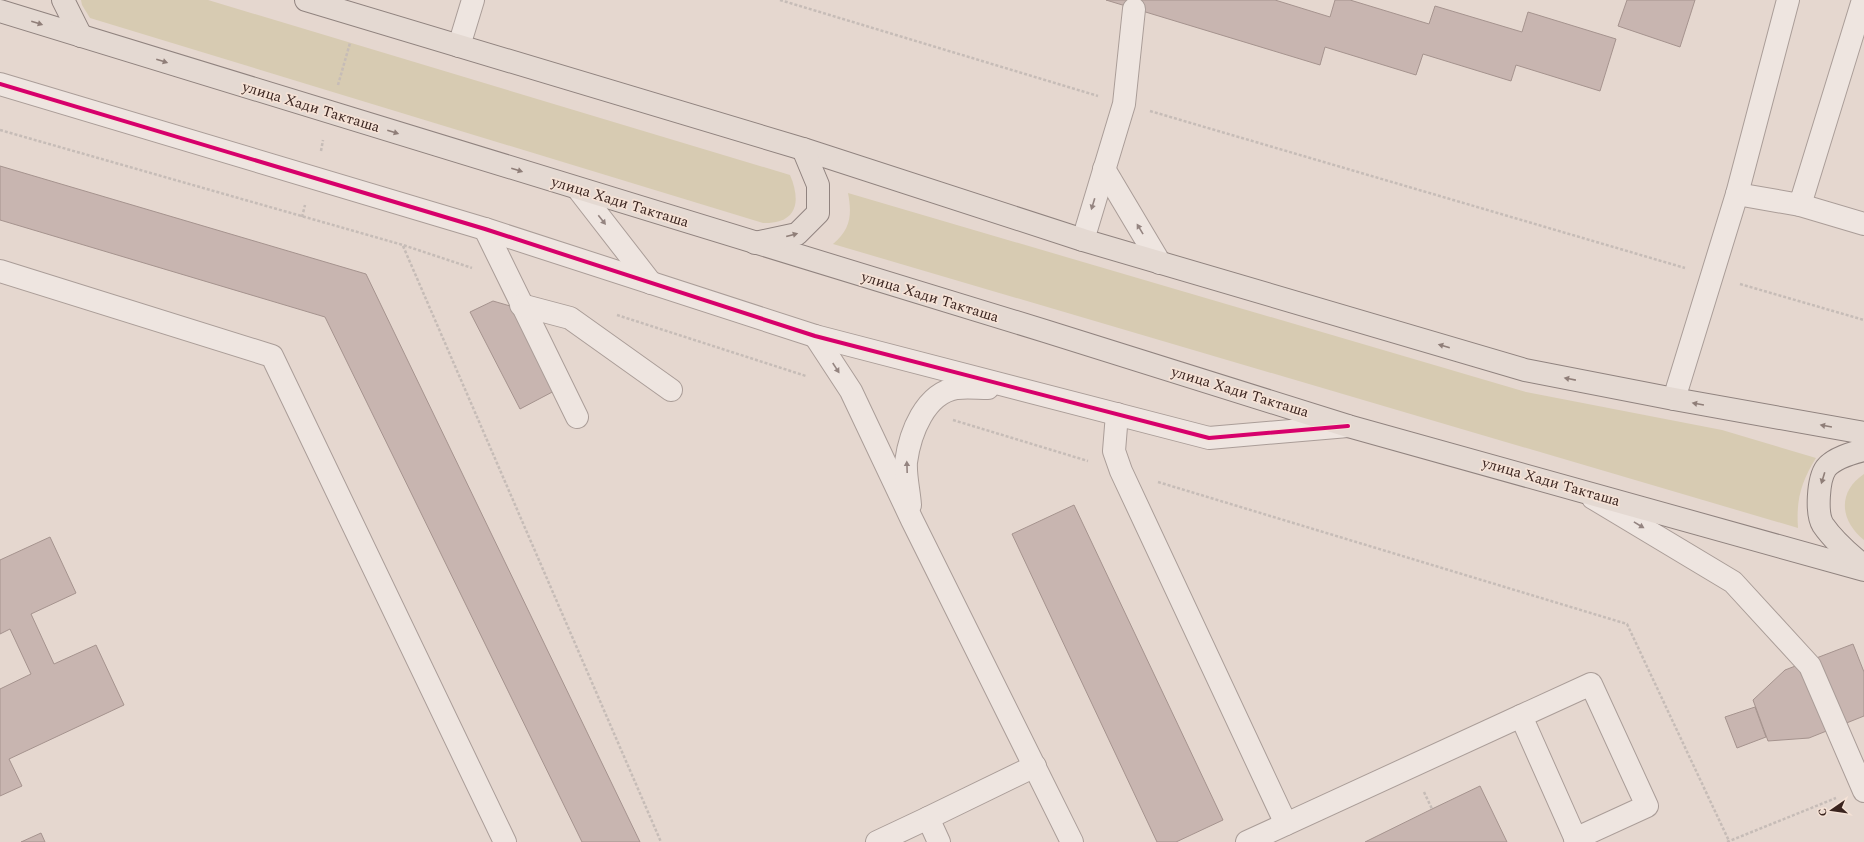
<svg xmlns="http://www.w3.org/2000/svg" width="1864" height="842" viewBox="0 0 1864 842" font-family="Spectral,serif">
<style>
.green{fill:#d7cbb2}
.building{fill:#c8b5b0;stroke:#a5938e}
.lines{fill:none;stroke-linecap:round;stroke-linejoin:round}
.minor-casing{stroke:#aa9d98;stroke-width:24}
.major-casing{stroke:#90837f;stroke-width:24}
.path{stroke:#c6bcb7;stroke-width:2.5;stroke-dasharray:3 2;stroke-linecap:butt}
.minor{stroke:#eee5e0;stroke-width:22}
.major{stroke:#e4d9d2;stroke-width:22}
.cycleway-casing{stroke:#f5e2d6;stroke-width:6}
.cycleway{stroke:#d6006c;stroke-width:4}
.oneway{fill:#8f7e78}
.oneway2{fill:#948480}
.labels{text-anchor:middle;dominant-baseline:central;stroke-width:3.5;stroke-linejoin:round;paint-order:stroke}
.street-label{font-size:15px;fill:#3a241f;stroke:#f5e2d6}
</style>
<rect width="100%" height="100%" fill="#e5d7cf"/>
<!-- green -->
<g class="green">
<path d="M81 0H208L790 175C802 203 796 224 763 223L90 18 82 5Z"/>
<path d="M848 193 1526 392 1722 430 1816 458C1801 482 1796 500 1798 528L833 244C851 229 852 214 848 193Z"/>
<path d="M1864 474V540C1840 521 1837 492 1864 474Z"/>
</g>
<!-- building -->
<g class="building">
<path d="M1106 0H1275L1330 17 1335 0H1350L1429 24 1435 6 1522 32 1528 12 1616 39 1600 91 1516 65 1511 81 1423 54 1416 75 1325 47 1320 65Z"/>
<path d="M1627 0H1695L1680 47 1618 26Z"/>
<path d="M0 166 366 274 640 842H582L325 317 0 220Z"/>
<path d="M493 301 517 308 558 389 520 409 470 312Z"/>
<path d="M1074 505 1223 820 1176 842H1157L1012 534Z"/>
<path d="M50 537 76 593 31 614 54 664 96 645 124 705 9 759 22 786 0 796V689L31 674 10 629 0 634V560Z"/>
<path d="M1853 644 1864 672V716L1809 738 1768 741 1753 700 1785 670Z"/>
<path d="M1755 707 1766 737 1737 748 1725 717Z"/>
<path d="M1480 786 1507 842H1365L1432 809Z"/>
<path d="M41 833 45 842H21Z"/>
</g>
<g class="lines">
<!-- minor casing -->
<g class="minor-casing">
<g id="minor">
<path d="M459 46 473 0"/>
<path d="M0 84 485 229 815 336 1209 438 1348 426"/>
<path d="M1104 169 1160 263"/>
<path d="M578 189 651 283"/>
<path d="M1737 194 1800 205 1863 0"/>
<path d="M1800 205 1864 224"/>
<path d="M485 229 577 417"/>
<path d="M1083 240 1124 104 1134 9"/>
<path d="M0 271 272 356 505 842"/>
<path d="M521 305 570 318 671 390"/>
<path d="M815 336 851 391 912 520 1072 842"/>
<path d="M1674 399 1737 194 1788 0"/>
<path d="M1117 414 1114 451 1121 471 1286 824"/>
<path d="M1593 498 1733 582 1810 666 1864 791"/>
<path d="M910 505C909 491 905 475 906 462 910 433 925 393 957 388 967 387 978 388 988 388"/>
<path d="M1521 716 1591 684 1647 806 1575 839"/>
<path d="M928 818 1035 766"/>
<path d="M877 842 928 818 939 842"/>
<path d="M1247 842 1521 716 1577 842"/>
</g>
</g>
<!-- major casing -->
<g class="major-casing">
<g id="major">
<path d="M63 0 81 36"/>
<path d="M306 0 803 149 1083 240 1525 370 1674 399 1864 433"/>
<path d="M0 11 1045 331 1348 426 1864 570"/>
<path d="M755 243 797 234 818 213V185L803 149"/>
<path d="M1864 450C1852 453 1834 458 1826 468 1818 479 1816 514 1823 525 1834 541 1849 554 1864 566"/>
</g>
</g>
<!-- path -->
<g class="path">
<path d="M780 0 1098 96"/>
<path d="M338 85 350 43"/>
<path d="M1150 111 1685 268"/>
<path d="M0 130 403 245 472 268"/>
<path d="M321 151 323 140"/>
<path d="M302 217 305 205"/>
<path d="M403 246 661 842"/>
<path d="M1740 284 1864 320"/>
<path d="M617 315 806 376"/>
<path d="M953 420 1088 461"/>
<path d="M1158 482 1627 624 1729 841"/>
<path d="M1424 792 1432 809"/>
<path d="M1727 842 1836 798"/>
</g>
<!-- minor -->
<use href="#minor" class="minor"/>
<!-- major -->
<use href="#major" class="major"/>
<!-- cycleway casing -->
<g class="cycleway-casing">
<path id="cycleway" d="M0 84 485 229 815 336 1209 438 1348 426"/>
</g>
<!-- cycleway -->
<use href="#cycleway" class="cycleway"/>
</g>
<!-- one-way arrows -->
<defs><path id="oneway-solid" d="M-6-.8H1V-3.2L6.5 0L1 3.2V.8H-6Z"/></defs>
<g class="oneway">
<use href="#oneway-solid" transform="translate(37 23) rotate(17)"/>
<use href="#oneway-solid" transform="translate(162 61) rotate(17)"/>
<use href="#oneway-solid" transform="translate(393 132) rotate(17)"/>
<use href="#oneway-solid" transform="translate(517 170) rotate(17)"/>
<use href="#oneway-solid" transform="translate(792 235) rotate(-15)"/>
<use href="#oneway-solid" transform="translate(1444 346) rotate(-164)"/>
<use href="#oneway-solid" transform="translate(1570 379) rotate(-169)"/>
<use href="#oneway-solid" transform="translate(1698 404) rotate(-170)"/>
<use href="#oneway-solid" transform="translate(1826 426) rotate(-170)"/>
<use href="#oneway-solid" transform="translate(1823 478) rotate(107)"/>
</g>
<g class="oneway2">
<use href="#oneway-solid" transform="translate(1093 204) rotate(107)"/>
<use href="#oneway-solid" transform="translate(602 220) rotate(52)"/>
<use href="#oneway-solid" transform="translate(1140 229) rotate(-121)"/>
<use href="#oneway-solid" transform="translate(836 368) rotate(57)"/>
<use href="#oneway-solid" transform="translate(907 467) rotate(-92)"/>
<use href="#oneway-solid" transform="translate(1639 525) rotate(31)"/>
</g>
<g class="labels">
<!-- street labels -->
<g class="street-label">
<text transform="translate(311 107) rotate(17)">улица Хади Такташа</text>
<text transform="translate(620 202) rotate(17)">улица Хади Такташа</text>
<text transform="translate(930 297) rotate(17)">улица Хади Такташа</text>
<text transform="translate(1240 392) rotate(17)">улица Хади Такташа</text>
<text transform="translate(1551 482) rotate(16)">улица Хади Такташа</text>
</g>
</g>
<!-- north arrow -->
<g transform="translate(1832 810) rotate(257)" stroke="#f5e2d6" stroke-width="3" paint-order="stroke">
<path d="M0-3L7 15L0 10L-7 15Z" fill="#3a241f"/>
<text y="-6" font-size="11" font-weight="bold" text-anchor="middle" fill="#3a241f">С</text>
</g>
</svg>
